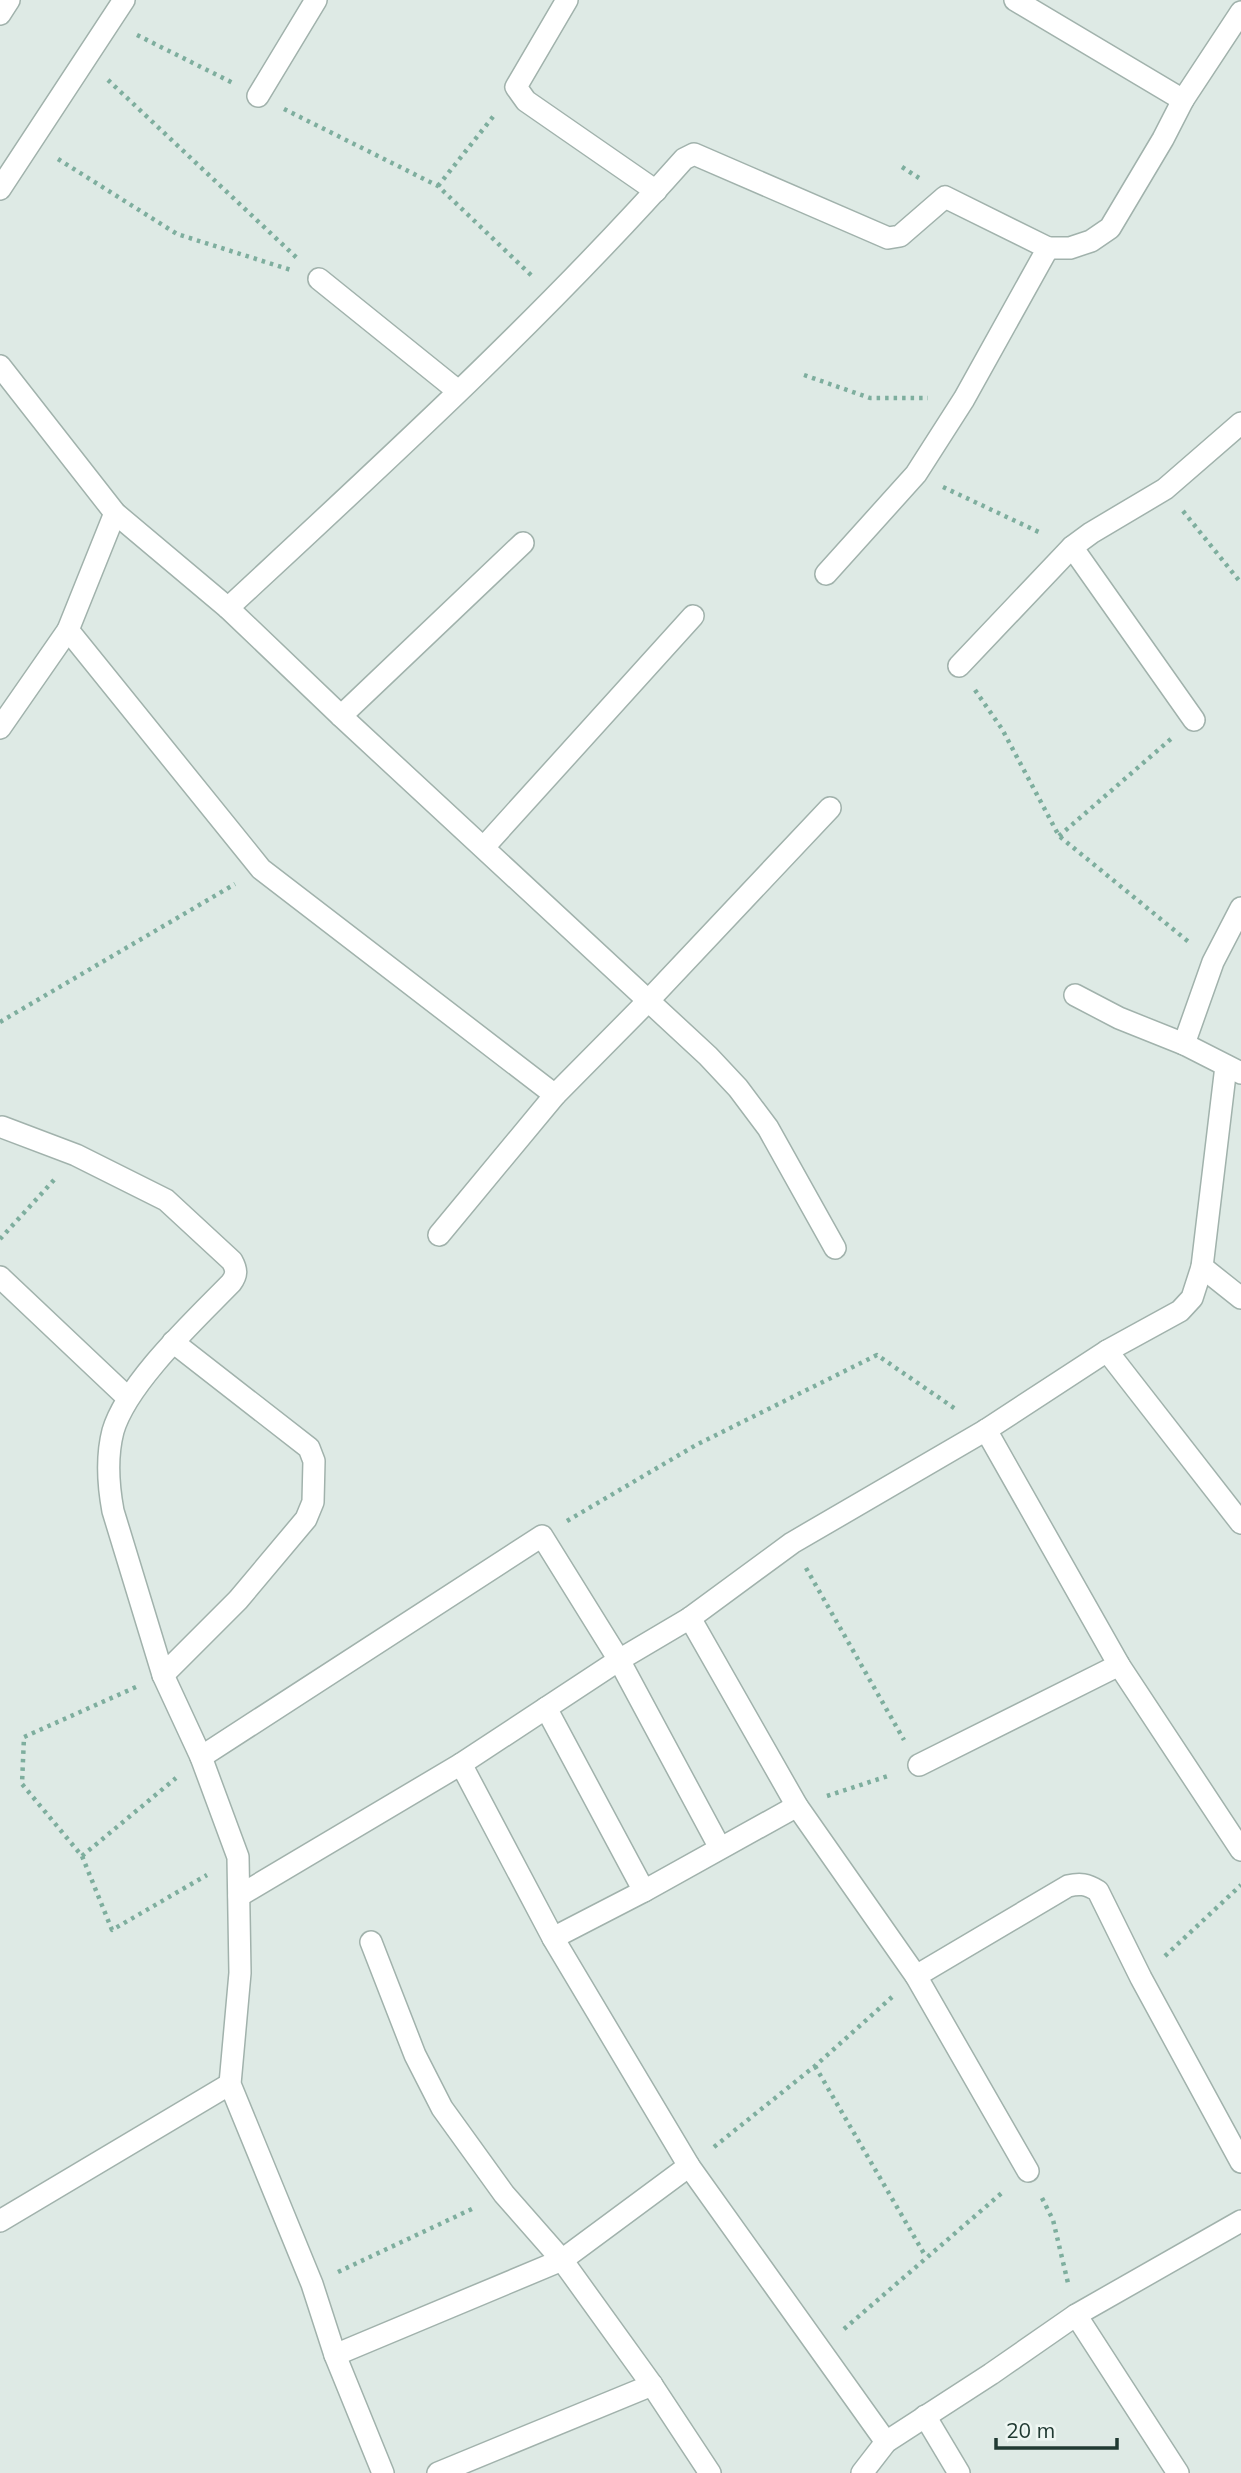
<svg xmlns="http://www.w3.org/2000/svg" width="1241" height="2473" viewBox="0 0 1241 2473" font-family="Mulish,sans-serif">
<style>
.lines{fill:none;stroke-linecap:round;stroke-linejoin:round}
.minor-casing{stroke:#a1b2ac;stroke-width:24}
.path{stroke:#7eae9e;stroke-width:4.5;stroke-dasharray:3.5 5;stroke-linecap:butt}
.minor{stroke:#fff;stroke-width:21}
</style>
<rect width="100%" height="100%" fill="#deeae5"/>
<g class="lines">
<!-- minor casing -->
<g class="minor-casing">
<g id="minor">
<path d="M567 0 516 87 526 101 656 191"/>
<path d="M1015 0 1183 100 1163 139 1110 228 1091 241 1070 248H1048"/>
<path d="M0 14 9 0"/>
<path d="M258 96 316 0"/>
<path d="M1183 100 1241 12"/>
<path d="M0 189 124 0"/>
<path d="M319 279 458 391"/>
<path d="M0 366 115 513 228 608 341 716 708 1056 738 1088 768 1128 835 1248"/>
<path d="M1072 547 1194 720"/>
<path d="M228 608C384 463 543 318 684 159L694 154 888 238 900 236 945 197 1048 248 964 399 916 474 826 574"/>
<path d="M68 630 261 869 555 1095"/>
<path d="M959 666 1072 547 1091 533 1165 489 1241 423"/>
<path d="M341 716 523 543"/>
<path d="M0 728 68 630 115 513"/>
<path d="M484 847 693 616"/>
<path d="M1075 995 1119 1018 1184 1044 1241 1073"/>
<path d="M1184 1044 1213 962 1241 908"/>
<path d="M2 1127 76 1155 166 1200 232 1261C237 1270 237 1275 231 1283 195 1320 127 1383 113 1431 106 1458 108 1484 113 1511L163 1675 201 1757 238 1857 240 1973 230 2084 312 2284 335 2355 383 2473"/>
<path d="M439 1235 555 1095 648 1001 830 808"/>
<path d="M1202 1267 1241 1298"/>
<path d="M0 1277 128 1398"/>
<path d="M1107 1351 1241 1523"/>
<path d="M986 1430 1119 1665 1241 1850"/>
<path d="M690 1618 797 1806 916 1976 1028 2171"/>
<path d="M163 1675 238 1600 306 1519 313 1502 314 1461 309 1448 173 1342"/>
<path d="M546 1708 644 1891"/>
<path d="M201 1757 542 1536 619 1660 720 1848"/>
<path d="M919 1765 1119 1665"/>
<path d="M239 1896 461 1764"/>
<path d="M553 1938 644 1891 797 1806"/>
<path d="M371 1942 415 2055 442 2108 504 2194 562 2260 652 2385 710 2473"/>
<path d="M916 1976 1068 1886C1080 1883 1087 1884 1098 1891L1141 1978 1241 2162"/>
<path d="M0 2221 230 2084"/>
<path d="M1076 2315 1178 2473"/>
<path d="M335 2355 562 2260 689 2166"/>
<path d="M925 2416 959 2473"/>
<path d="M886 2442 689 2166 553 1938 461 1764 619 1660 690 1618 792 1543 986 1430 1107 1351 1180 1311 1192 1298 1202 1267 1226 1066"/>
<path d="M438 2473 652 2385"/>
<path d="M862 2473 886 2442 991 2374 1076 2315 1241 2221"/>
</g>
</g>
<!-- path -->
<g class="path">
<path d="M137 35 233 83"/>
<path d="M108 80 298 259"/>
<path d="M284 109 438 186 533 277"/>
<path d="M58 159 177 234 291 270"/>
<path d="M902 167 919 178"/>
<path d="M438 186 496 113"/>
<path d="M804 375 870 398H928"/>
<path d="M943 487 1043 534"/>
<path d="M1183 511 1241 583"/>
<path d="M975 690 1002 729 1059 836 1190 943"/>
<path d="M1059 836 1172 738"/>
<path d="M0 1022 235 884"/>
<path d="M0 1239 54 1180"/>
<path d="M567 1521 696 1445 877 1355 957 1410"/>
<path d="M806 1568 904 1740"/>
<path d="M136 1687 24 1737 22 1784 82 1856 112 1930 207 1875"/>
<path d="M827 1796 891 1775"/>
<path d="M82 1856 176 1778"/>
<path d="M1165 1956 1241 1885"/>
<path d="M815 2066 926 2257"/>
<path d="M714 2147 815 2066 892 1997"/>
<path d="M1042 2198 1053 2220 1068 2283"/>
<path d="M338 2272 476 2207"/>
<path d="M844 2329 1004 2191"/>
</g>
<!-- minor -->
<use href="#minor" class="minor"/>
</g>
<!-- scale -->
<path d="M996 2438v10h121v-10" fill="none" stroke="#203a32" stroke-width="3.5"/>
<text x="1006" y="2438" font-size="21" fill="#203a32" stroke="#eff7f3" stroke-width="5" paint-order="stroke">20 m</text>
</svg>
